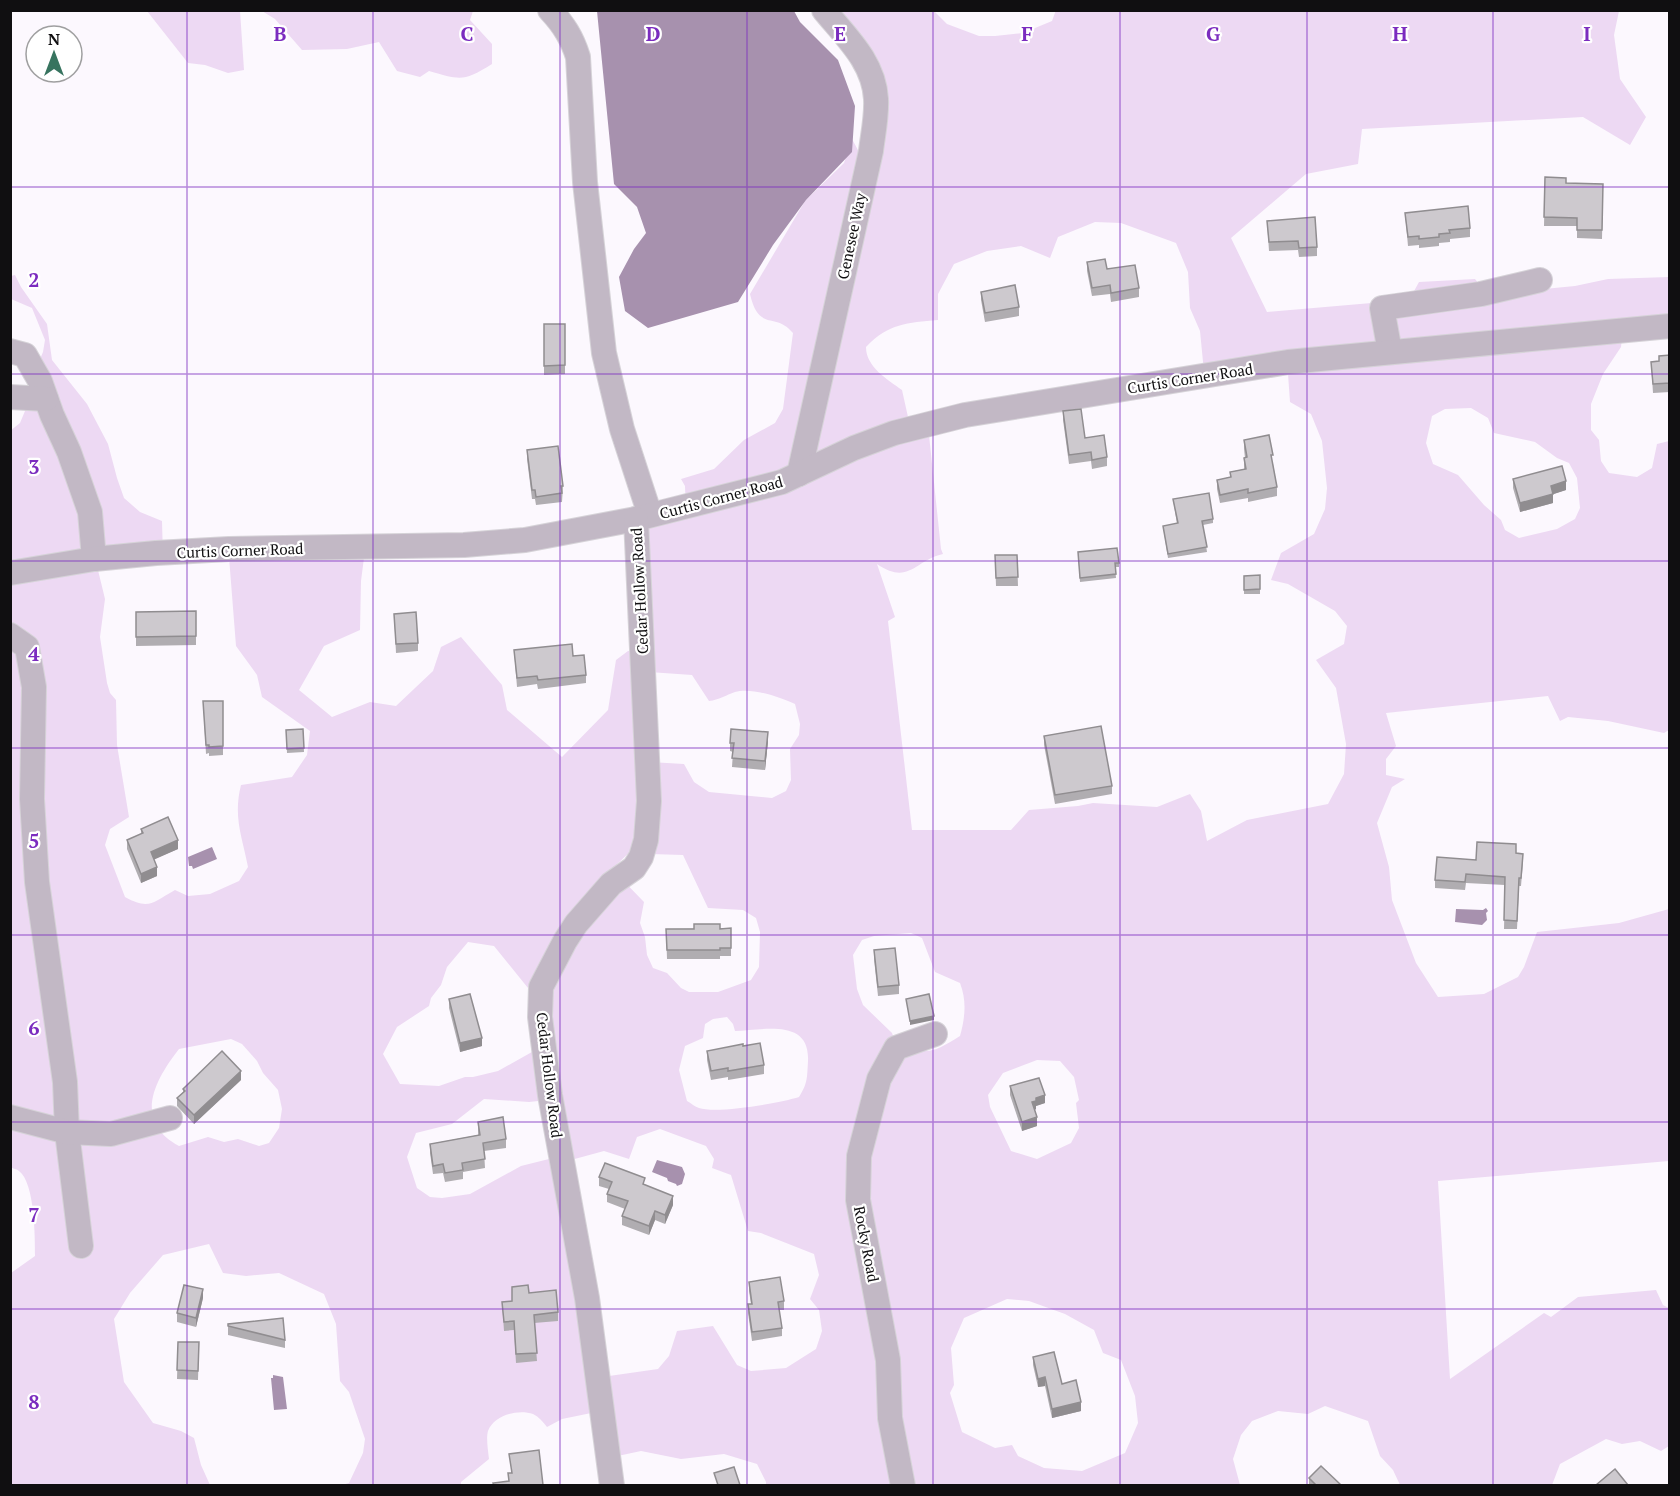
<svg xmlns="http://www.w3.org/2000/svg" width="1680" height="1496" viewBox="0 0 1680 1496" font-family="'PT Serif',serif">
<style>
.green{fill:#edd9f3;fill-rule:evenodd}
.water{fill:#a791ae}
.lines{fill:none;stroke-linecap:round;stroke-linejoin:round}
.minor-casing{stroke:#d6d3d8;stroke-width:26}
.minor{stroke:#c2b8c5;stroke-width:24}
.wall{fill:#b0adb1}
.shaded-wall{fill:#908d90}
.building{fill:#cdc9ce;stroke:#908d90;stroke-width:1.5}
.grid{fill:none;stroke:#7b2cbf;stroke-width:1.5;stroke-opacity:0.55}
.labels{text-anchor:middle;dominant-baseline:central;stroke-width:4.5;stroke-linejoin:round;paint-order:stroke}
.street-label{font-size:15px;fill:#100f11;stroke:#fff}
.grid-label{font-size:20px;text-anchor:middle;font-weight:bold;fill:#7b2cbf;stroke:#fff;stroke-width:4.5;stroke-linejoin:round;paint-order:stroke}
</style>
<rect width="100%" height="100%" fill="#fcf8fe"/>
<!-- green -->
<g class="green">
<path d="M1056 10 1619 11 1614 35 1620 79 1646 117 1630 145 1583 117 1362 129 1358 164 1306 174 1231 238 1267 312 1418 299 1413 293 1419 282 1475 279 1479 284 1544 289 1575 286 1608 279 1669 277V322L1623 329 1621 347 1603 374 1591 404V430L1599 440 1601 461 1609 473 1637 477 1652 468 1657 444 1669 441V730L1664 733 1608 721 1568 717 1560 721 1548 696 1386 713 1396 746 1386 759V775L1405 779 1392 787 1377 823 1389 867 1392 900 1416 963 1438 997 1484 994 1518 977 1524 967 1537 932 1619 923 1669 909V1161L1438 1181 1450 1379 1544 1313 1551 1317 1578 1297 1656 1290 1663 1305 1669 1308V1446L1661 1451 1640 1441 1622 1444 1606 1439 1560 1464 1552 1485H1400L1393 1470 1380 1456 1368 1421 1325 1406 1308 1414 1278 1411 1252 1421 1241 1435 1233 1459 1240 1485 766 1486V1482L757 1464 724 1454 681 1459 641 1451 613 1457 601 1411 562 1419 547 1427C543 1422 539 1417 533 1414 518 1409 494 1415 488 1431 486 1438 488 1450 489 1459L461 1482V1485H342L349 1483 363 1453 365 1439 349 1392 340 1381 336 1324 324 1294 279 1273 246 1276 223 1273 209 1244 163 1255 130 1293 114 1319 124 1382 153 1423 181 1431 194 1438 201 1465 210 1485H11V1273L35 1256C35 1237 35 1183 19 1171 17 1169 13 1169 11 1167L10 431 20 423 30 399 32 378 43 352 45 340 32 308 11 299V276L15 275 21 287 47 324 52 360 87 404 108 444 117 478 124 498 140 512 162 521 163 558 97 566 105 599 100 637 107 683 110 693 116 700 117 745 129 817 110 829 105 845 125 897C149 910 152 903 175 890L188 896 210 894 239 881 248 867C242 836 233 817 241 785L292 777 307 755 310 731 262 697 257 675 236 646 229 557 365 550 361 581 360 630 324 646 299 690 332 717 370 702 396 706 433 671 441 647 461 637 502 685 507 710 562 757 608 710 616 660 628 651 644 649V526L686 513 685 486 681 479 714 469 744 440 775 423 783 409 793 333C775 311 759 333 750 294L805 201 844 163 852 139 859 152 876 88 829 11H934L947 24 979 36H995L1023 33 1052 21ZM1095 222 1121 223 1176 243 1188 272 1190 308 1200 331 1204 372 1287 360 1290 402 1311 414 1322 441 1327 488 1325 509 1314 534 1281 553 1271 580 1288 584 1335 611 1347 626 1344 644 1316 660 1336 688 1346 744 1344 774 1328 804 1247 820 1207 841 1201 811 1190 794 1157 807 1093 803 1078 806 1029 810 1011 830H912L888 621 895 617 877 564C909 586 915 560 943 554L941 549 929 435 910 426 902 390C887 379 866 367 866 347 889 323 907 323 938 320V294L954 264 987 251 1021 246 1050 258 1058 237ZM1471 408 1488 418 1494 433 1535 442 1557 458 1569 463 1577 478 1580 508 1575 519 1557 529 1519 538 1505 530 1501 520 1484 505 1458 475 1433 464 1426 443 1432 416 1445 409ZM649 672 692 675 709 701C719 700 726 695 735 692 751 687 780 697 795 704L800 724 799 735 790 749 791 780 786 791 772 798 709 792 694 782 684 764 650 762ZM634 848 650 854 683 855 708 908 743 910 756 918 760 932 759 967 751 980 718 992H689L681 988 667 973 653 968 647 955 645 937 640 923 644 902 612 869ZM911 933 922 938 935 972 960 983C967 1001 965 1018 960 1036 931 1054 925 1057 894 1039L892 1033 863 1005 857 989 853 955 862 940 874 936ZM468 942 494 946 528 988 529 1010 539 1048 498 1071 473 1077H465L439 1086 400 1084 383 1054 397 1027 429 1006 431 998 441 985 447 967ZM727 1017 733 1024 735 1031C764 1030 810 1018 808 1061 807 1077 808 1083 799 1097 780 1103 717 1114 699 1108 695 1107 691 1103 687 1101L679 1070 685 1046 703 1038 705 1024 713 1019ZM231 1039 242 1044 257 1061 263 1073 278 1090 282 1109 279 1128 269 1143 259 1146 238 1139 224 1142 208 1137 179 1146C133 1121 154 1081 179 1049ZM1037 1060 1060 1061 1074 1077 1079 1100 1076 1103 1079 1128 1071 1143 1037 1159 1011 1151 990 1107 988 1095 1003 1073ZM484 1099 529 1102 557 1099 565 1155 521 1166 470 1194 442 1198 430 1197 417 1188 407 1157 416 1133 452 1124ZM660 1129 706 1146 714 1159 712 1168 731 1175 748 1231 761 1233 814 1254 819 1275 810 1299 819 1310 822 1331 816 1349 786 1368 751 1371 737 1365 713 1326 677 1331 669 1356 658 1369 602 1377 571 1160 604 1151 629 1159 637 1137ZM1007 1299 1029 1301 1065 1314 1094 1330 1103 1353 1121 1360 1135 1396 1138 1423 1125 1453 1082 1471 1044 1468 1018 1456 1012 1445 995 1448 962 1432 950 1393 954 1385 951 1348 964 1318Z"/>
<path d="M147 11H240L244 70 228 73 205 65 188 63Z"/>
<path d="M262 11H473L470 20 492 44V64C463 82 461 80 429 71L420 77 397 71 379 42 347 49 302 50 275 19Z"/>
</g>
<!-- water -->
<g class="water">
<path d="M597 11H794L800 22 838 60 855 106 852 152 806 200 773 245 738 302 648 328 625 311 619 277 634 249 646 233 637 207 614 184Z"/>
<path d="M212 847 217 859 193 869 192 866H189L188 857Z"/>
<path d="M1486 908 1488 911 1486 913 1487 920 1482 925 1455 922 1456 909 1483 910Z"/>
<path d="M657 1160 682 1167 685 1174 682 1184 677 1186 676 1184 668 1181 667 1178 652 1172Z"/>
<path d="M273 1375 283 1377 287 1409 274 1410 271 1378H273Z"/>
</g>
<g class="lines">
<!-- minor casing -->
<g class="minor-casing">
<g id="minor">
<path d="M550 10C564 25 572 38 578 57L585 182 604 353 622 429 650 515"/>
<path d="M10 351 25 355 40 381 52 415 69 452 90 512 94 559"/>
<path d="M1390 352 1382 308 1481 294 1540 280"/>
<path d="M10 397 46 399"/>
<path d="M799 474 871 151C873 134 877 116 876 99 874 62 846 37 824 10"/>
<path d="M10 573 94 559 156 553 229 549 464 545 525 540 636 519 782 482 854 448 894 433 965 415 1288 362 1670 326"/>
<path d="M10 635 27 647 34 687 32 799 37 882 65 1082 67 1132 81 1246"/>
<path d="M10 1117 67 1132 111 1134 170 1118"/>
<path d="M612 1486 587 1298 550 1095 540 1017 541 987 565 941 576 924 611 884 634 868 641 857 646 840 649 801 636 519"/>
<path d="M903 1486 890 1418 888 1360 858 1200 859 1156 879 1079 896 1048 935 1034"/>
</g>
</g>
<!-- minor -->
<use href="#minor" class="minor"/>
</g>
<!-- wall -->
<g class="wall">
<path d="M1545 177 1566 183 1603 184 1602 239 1577 238V226H1544Z"/>
<path d="M1405 213 1470 228V237L1450 239V242L1439 243V246L1419 248V245L1408 246Z"/>
<path d="M1267 221 1317 247V256L1299 257 1298 250 1269 251Z"/>
<path d="M1087 262 1107 269 1139 288V297L1111 302 1110 294 1092 296 1087 271Z"/>
<path d="M981 292 1019 307V316L985 322 981 300Z"/>
<path d="M544 324H565V374L544 375Z"/>
<path d="M1670 355V392L1653 393 1651 362 1659 361Z"/>
<path d="M1063 411 1085 438 1107 457V466L1092 469 1091 461 1069 464 1063 420Z"/>
<path d="M1244 440 1273 464 1277 487V496L1248 502V498L1220 503 1217 489V480L1230 477V472L1244 469V458H1245L1244 449Z"/>
<path d="M527 450 563 486 562 502 536 505 535 499H532L527 459Z"/>
<path d="M1513 479 1566 490 1553 494V503L1520 512 1513 488Z"/>
<path d="M1173 499 1213 519V523L1203 525 1207 552 1168 558 1163 526 1177 524Z"/>
<path d="M1078 552 1119 563V567H1115L1116 578 1080 582Z"/>
<path d="M995 555H1017L1018 586H996Z"/>
<path d="M1260 575V594H1244V576Z"/>
<path d="M196 611V645L136 646V612Z"/>
<path d="M394 614 418 643V651L396 653Z"/>
<path d="M514 650 573 656 586 675V683L538 689 537 684 517 687Z"/>
<path d="M203 701H223V755L209 756V753L206 754Z"/>
<path d="M303 729 304 752 287 753 286 730Z"/>
<path d="M1044 736 1112 786V794L1055 804 1044 745Z"/>
<path d="M768 741 765 770 732 767 733 752 730 751V743Z"/>
<path d="M141 829 178 849 154 859 157 876 141 883 127 849V840L141 834Z"/>
<path d="M1516 853 1523 862 1521 886H1519L1517 929H1504L1505 885 1466 883 1465 890 1435 888V880L1476 860Z"/>
<path d="M731 928V956H720V959H667L666 929Z"/>
<path d="M874 950 899 985V994L878 996 874 959Z"/>
<path d="M449 999 482 1046 460 1052 449 1008Z"/>
<path d="M743 1046 764 1065V1074L728 1080V1077L711 1080 707 1060V1051Z"/>
<path d="M241 1080 194 1124 177 1106V1098L183 1092V1089Z"/>
<path d="M1010 1086 1045 1103 1036 1106V1109L1035 1110 1037 1126 1022 1131 1010 1095Z"/>
<path d="M478 1122 506 1139V1148L484 1151 485 1168 463 1172V1179L445 1182 443 1173 433 1174 430 1153V1144L478 1135Z"/>
<path d="M599 1177 645 1185 673 1205 665 1224 655 1220 649 1235 622 1225V1216L625 1209 607 1202V1194L609 1189 599 1186Z"/>
<path d="M749 1282 784 1301V1310H779L782 1328V1336L752 1341 748 1313V1304H751L749 1291Z"/>
<path d="M529 1293 558 1312V1321L534 1323 537 1361 516 1363 514 1330 504 1331 502 1302 512 1301Z"/>
<path d="M203 1298 196 1327 177 1322V1313Z"/>
<path d="M228 1324 285 1340V1348L228 1335Z"/>
<path d="M178 1342H199L198 1380 177 1379Z"/>
<path d="M1033 1357 1062 1384 1081 1411 1052 1418 1045 1386 1038 1387 1033 1365Z"/>
<path d="M1309 1478 1341 1485H1309Z"/>
</g>
<!-- shaded-wall -->
<g class="shaded-wall">
<path d="M1566 481V490L1551 495V486Z"/>
<path d="M1553 494V503L1520 512V503Z"/>
<path d="M768 732V741L765 770V761Z"/>
<path d="M178 840V849L151 861V852Z"/>
<path d="M157 867V876L141 883V874Z"/>
<path d="M934 1016V1020L910 1025V1021Z"/>
<path d="M482 1038V1046L460 1052V1043Z"/>
<path d="M241 1071V1080L194 1124V1115Z"/>
<path d="M1045 1095V1103L1036 1106V1109L1032 1110V1102L1036 1098Z"/>
<path d="M1037 1117V1126L1022 1131V1122Z"/>
<path d="M673 1196V1205L665 1224V1215Z"/>
<path d="M655 1211V1220L649 1235V1226Z"/>
<path d="M203 1289V1298L196 1327V1318Z"/>
<path d="M1045 1377V1386L1038 1387V1379Z"/>
<path d="M1081 1402V1411L1052 1418V1409Z"/>
</g>
<!-- building -->
<g class="building">
<path d="M1545 177 1566 178V183L1603 184 1602 230H1577V218L1544 217Z"/>
<path d="M1468 206 1470 228 1449 230 1450 233 1439 234V237L1419 239V236L1408 237 1405 213Z"/>
<path d="M1315 217 1317 247 1299 248 1298 241 1269 242 1267 221Z"/>
<path d="M1105 259 1107 269 1135 265 1139 288 1111 293 1110 285 1092 288 1087 262Z"/>
<path d="M1015 285 1019 307 985 313 981 292Z"/>
<path d="M544 324H565V365L544 366Z"/>
<path d="M1670 355V383L1653 384 1651 362 1659 361V356Z"/>
<path d="M1081 409 1085 438 1104 435 1107 457 1092 460 1091 452 1069 455 1063 411Z"/>
<path d="M1269 435 1273 455H1271L1277 487 1248 493V489L1220 495 1217 480 1231 477 1230 472 1246 469 1244 458 1247 457 1244 440Z"/>
<path d="M558 446 563 486H561L562 493 536 497 535 490H532L527 450Z"/>
<path d="M1562 466 1566 481 1551 486 1553 494 1520 503 1513 479Z"/>
<path d="M1209 493 1213 519 1202 521 1207 547 1168 554 1163 526 1178 523 1173 499Z"/>
<path d="M1117 548 1119 563H1115L1116 574 1080 578 1078 552Z"/>
<path d="M995 555H1017L1018 577 996 578Z"/>
<path d="M1260 575V589L1244 590V576Z"/>
<path d="M196 611V636L136 637V612Z"/>
<path d="M416 612 418 643 396 644 394 614Z"/>
<path d="M572 644 573 656 584 655 586 675 538 680 537 676 517 678 514 650Z"/>
<path d="M203 701H223V746L209 747V745H206Z"/>
<path d="M1101 726 1112 786 1055 795 1044 736Z"/>
<path d="M303 729 304 748 287 749 286 730Z"/>
<path d="M731 729 768 732 765 761 732 758 734 743H730Z"/>
<path d="M168 817 178 840 151 852 157 867 141 874 127 840 143 833 141 829Z"/>
<path d="M1477 842 1516 844V853L1523 854 1521 878H1519L1517 921 1504 920 1505 877 1466 874 1465 882 1435 880 1437 857 1476 860Z"/>
<path d="M694 924H720V929L731 928V948H720V950H667L666 929H694Z"/>
<path d="M895 948 899 985 878 987 874 950Z"/>
<path d="M470 994 482 1038 460 1043 449 999Z"/>
<path d="M929 994 934 1016 910 1021 906 999Z"/>
<path d="M760 1043 764 1065 728 1071V1068L711 1071 707 1051 743 1044V1046Z"/>
<path d="M222 1051 241 1071 194 1115 177 1098 185 1091 183 1089Z"/>
<path d="M1039 1078 1045 1095 1036 1098V1101L1032 1102 1037 1117 1022 1122 1010 1086Z"/>
<path d="M503 1117 506 1139 483 1143 485 1159 462 1163 463 1170 445 1173 443 1164 433 1166 430 1144 480 1135 478 1122Z"/>
<path d="M605 1163 645 1178 643 1184 673 1196 665 1215 655 1211 649 1226 622 1216 628 1201 607 1194 612 1182 599 1177Z"/>
<path d="M780 1277 784 1301 778 1302 782 1328 752 1332 748 1304H752L749 1282Z"/>
<path d="M184 1285 203 1289 196 1318 177 1313Z"/>
<path d="M528 1285 529 1293 556 1290 558 1312 534 1315 537 1353 516 1354 514 1321 504 1322 502 1302 512 1301V1287Z"/>
<path d="M283 1318 285 1340 228 1326V1324Z"/>
<path d="M178 1342H199L198 1371 177 1370Z"/>
<path d="M1054 1352 1062 1384 1076 1380 1081 1402 1052 1409 1045 1377 1038 1379 1033 1357Z"/>
<path d="M539 1450 543 1485H494L493 1483 509 1481 508 1473H512L509 1454Z"/>
<path d="M1321 1466 1341 1485H1316L1309 1478Z"/>
<path d="M734 1467 740 1485H718L714 1473Z"/>
<path d="M1615 1469 1628 1485H1596Z"/>
</g>
<!-- grid -->
<path class="grid" d="M187 10V1486M373 10V1486M560 10V1486M747 10V1486M933 10V1486M1120 10V1486M1307 10V1486M1493 10V1486M10 187H1670M10 374H1670M10 561H1670M10 748H1670M10 935H1670M10 1122H1670M10 1309H1670"/>
<g class="labels">
<!-- street labels -->
<g class="street-label">
<text transform="translate(851 236) rotate(-78)">Genesee Way</text>
<text transform="translate(1190 378) rotate(-9)">Curtis Corner Road</text>
<text transform="translate(721 497) rotate(-15)">Curtis Corner Road</text>
<text transform="translate(240 550) rotate(-2)">Curtis Corner Road</text>
<text transform="translate(639 591) rotate(-93)">Cedar Hollow Road</text>
<text transform="translate(550 1075) rotate(83)">Cedar Hollow Road</text>
<text transform="translate(867 1244) rotate(79)">Rocky Road</text>
</g>
</g>
<g class="grid-label">
<text x="280" y="41">B</text>
<text x="467" y="41">C</text>
<text x="653" y="41">D</text>
<text x="840" y="41">E</text>
<text x="1027" y="41">F</text>
<text x="1213" y="41">G</text>
<text x="1400" y="41">H</text>
<text x="1587" y="41">I</text>
<text x="34" y="287">2</text>
<text x="34" y="474">3</text>
<text x="34" y="661">4</text>
<text x="34" y="848">5</text>
<text x="34" y="1035">6</text>
<text x="34" y="1222">7</text>
<text x="34" y="1409">8</text>
</g>
<!-- border -->
<rect width="1680" height="1496" fill="none" stroke="#100f11" stroke-width="24"/>
<!-- north arrow -->
<g transform="translate(54 54)"><circle r="28" fill="#ffffff" stroke="#9f9fa0" stroke-width="1.5"/>
<path d="M0-4.5L10 22L0 15L-10 22Z" fill="#37745f"/>
<text y="-9" font-size="16" font-weight="bold" text-anchor="middle" fill="#100f11">N</text>
</g>
</svg>
